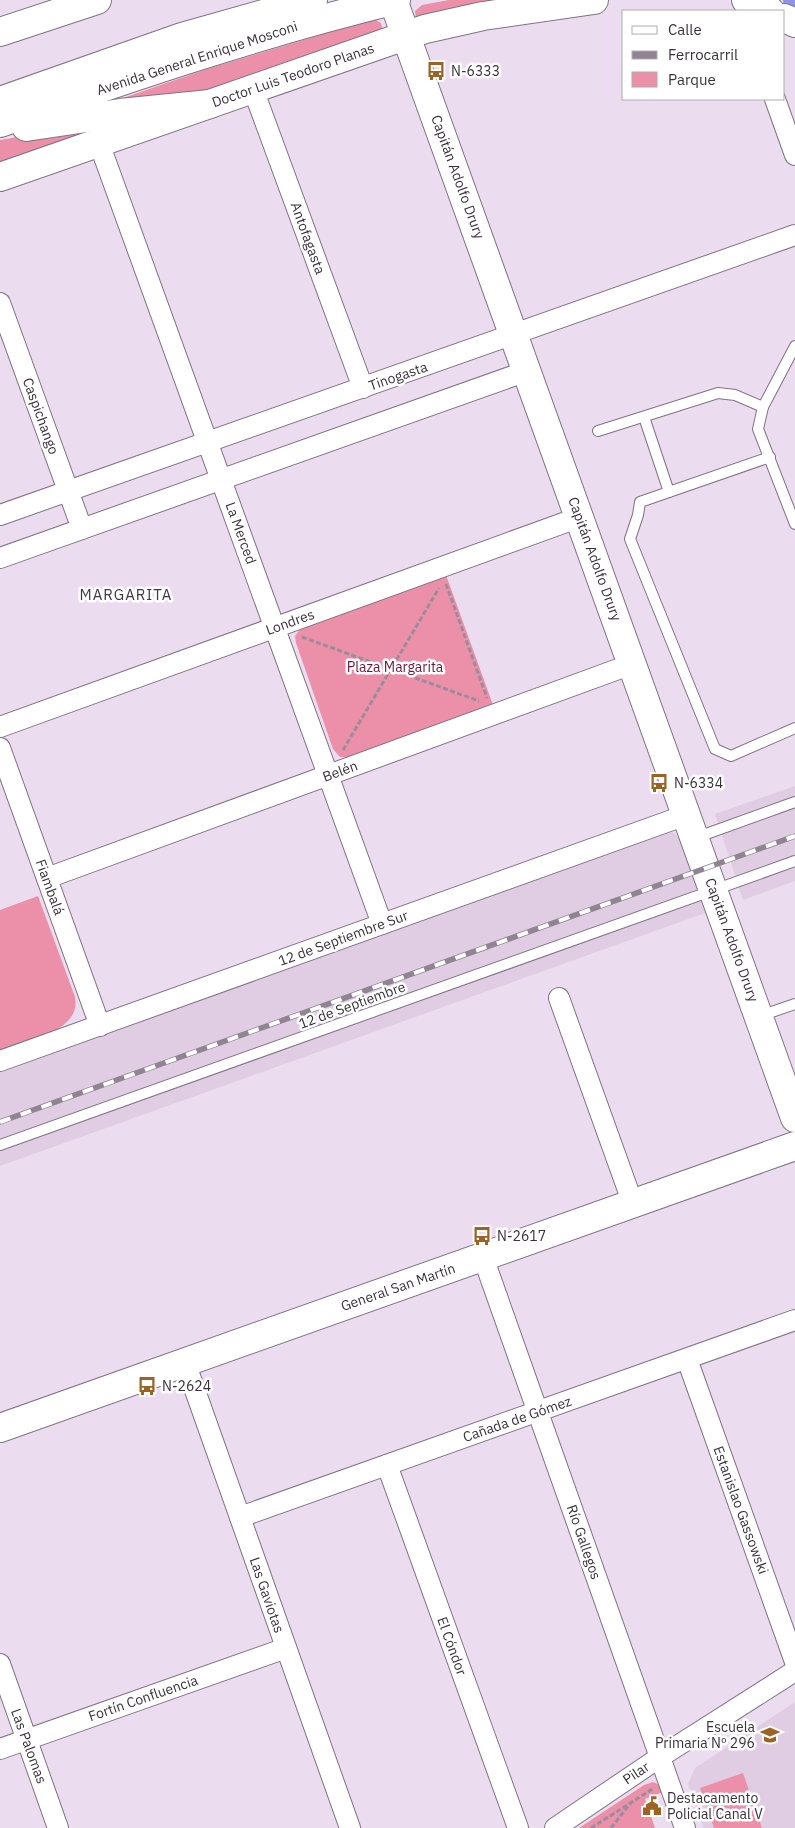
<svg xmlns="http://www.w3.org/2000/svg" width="795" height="1828" viewBox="0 0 795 1828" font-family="'IBM Plex Sans',sans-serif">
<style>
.built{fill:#e0cde4}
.green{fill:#ec8fa9}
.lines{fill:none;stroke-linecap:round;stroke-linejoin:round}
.canal{stroke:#8d93e7;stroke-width:18}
.lane-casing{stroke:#817384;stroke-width:12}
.street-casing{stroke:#817384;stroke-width:22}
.secondary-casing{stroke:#817384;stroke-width:30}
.primary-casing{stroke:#817384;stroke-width:30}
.highway-casing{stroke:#817384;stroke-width:30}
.path{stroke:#998d9b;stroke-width:3;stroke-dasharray:5 2.5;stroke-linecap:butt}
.lane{stroke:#fff;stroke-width:10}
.street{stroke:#fff;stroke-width:20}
.secondary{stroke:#fff;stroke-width:28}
.primary{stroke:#fff;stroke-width:28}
.highway{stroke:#fff;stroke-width:28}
.rail-casing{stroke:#908492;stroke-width:5.5}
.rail{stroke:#fff;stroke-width:4;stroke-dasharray:11;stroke-linecap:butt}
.labels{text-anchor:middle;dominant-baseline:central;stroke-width:5;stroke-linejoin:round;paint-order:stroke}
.street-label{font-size:14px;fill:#39323a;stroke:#fff}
.poi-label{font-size:14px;fill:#39323a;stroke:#fff;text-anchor:start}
.park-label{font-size:14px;fill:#6e1738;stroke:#fff}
.neighbourhood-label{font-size:15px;letter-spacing:1px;fill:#443746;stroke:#fff}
</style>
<rect width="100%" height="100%" fill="#ecdcef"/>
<!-- built -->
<g class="built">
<path d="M795 786V881L743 900 715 814Z"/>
<path d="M668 832H673L681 840 708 912 0 1166V1070Z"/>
<path d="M795 1702V1828H704L688 1784 695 1768Z"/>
</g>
<!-- green -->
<g class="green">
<path d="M449 0H552L416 20 415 11 422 5Z"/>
<path d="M374 19 381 23 383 31 220 92 103 105 210 68Z"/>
<path d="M160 113 0 168V140Z"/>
<path d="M446 575 493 705 351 757H340L333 749 296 643 295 636 301 628Z"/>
<path d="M38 896 75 997C82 1032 25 1041 0 1050V910Z"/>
<path d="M743 1773 762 1828H714L700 1788Z"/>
<path d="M653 1782 660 1785 663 1792 645 1799 655 1828H579L644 1785Z"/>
</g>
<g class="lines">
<!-- canal -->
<path class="canal" d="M792 0 795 1"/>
<!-- lane casing -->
<g class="lane-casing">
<g id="lane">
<path d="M795 346 763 407 758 429 795 524"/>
<path d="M644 417 669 492"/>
<path d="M598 431 718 393 735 395 763 407"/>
<path d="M770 457 640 502 638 515 630 539 715 749 731 756 795 728"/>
<path d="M695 838 795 802"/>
<path d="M760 1016 795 1004"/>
<path d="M0 1145 795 861"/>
</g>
</g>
<!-- street casing -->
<g class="street-casing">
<g id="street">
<path d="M253 89 363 388"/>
<path d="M775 99 795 155"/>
<path d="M99 143 382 924"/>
<path d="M0 303 82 529"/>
<path d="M0 515 795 235"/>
<path d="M0 558 527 371"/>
<path d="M0 727 580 517"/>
<path d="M0 748 100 1026"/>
<path d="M47 878 632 664"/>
<path d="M559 998 633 1204"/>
<path d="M0 1061 686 815"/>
<path d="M483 1257 685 1828"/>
<path d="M687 1359 795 1662"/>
<path d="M185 1362 350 1828"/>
<path d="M387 1465 518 1828"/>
<path d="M240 1517 795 1320"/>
<path d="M0 1664 58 1828"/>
<path d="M0 1749 286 1648"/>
<path d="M555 1828 660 1757 795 1671"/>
</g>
</g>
<!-- secondary casing -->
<g class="secondary-casing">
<g id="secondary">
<path d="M393 0 795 1118"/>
<path d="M0 32 97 0"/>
<path d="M0 177 425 29 483 16 594 0"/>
<path d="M0 1428 795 1146"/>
</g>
</g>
<!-- primary casing -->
<g class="primary-casing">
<g id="primary">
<path d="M746 0 770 11"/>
<path d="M784 18 795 23"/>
</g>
</g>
<!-- highway casing -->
<g class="highway-casing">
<g id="highway">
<path d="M0 101 182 37 313 0"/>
<path d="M0 123C131 77 261 33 396 0"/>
<path d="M26 127 120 113 210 104"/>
</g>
</g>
<!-- path -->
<g class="path">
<path d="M446 584 487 698"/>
<path d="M302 637 479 701"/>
<path d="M343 750 439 588"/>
<path d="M591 1828 654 1788"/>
<path d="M611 1828 629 1805"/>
</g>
<!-- lane -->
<use href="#lane" class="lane"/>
<!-- street -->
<use href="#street" class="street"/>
<!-- secondary -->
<use href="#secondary" class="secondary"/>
<!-- primary -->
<use href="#primary" class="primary"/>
<!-- highway -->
<use href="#highway" class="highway"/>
<!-- rail casing -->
<g class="rail-casing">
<path id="rail" d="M0 1122 795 836"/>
</g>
<!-- rail -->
<use href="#rail" class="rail"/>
</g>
<!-- icons -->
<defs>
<g id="bus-bare" transform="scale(1.5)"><path d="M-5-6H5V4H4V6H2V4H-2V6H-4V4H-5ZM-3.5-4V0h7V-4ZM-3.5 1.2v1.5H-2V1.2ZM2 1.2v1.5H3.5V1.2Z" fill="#9d6322" stroke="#fff" stroke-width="2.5" paint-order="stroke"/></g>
<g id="school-bare" transform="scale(1.5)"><path d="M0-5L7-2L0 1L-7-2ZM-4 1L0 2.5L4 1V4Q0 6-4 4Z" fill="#9d6322" stroke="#fff" stroke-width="2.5" paint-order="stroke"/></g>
<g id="civic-bare" transform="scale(1.5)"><path d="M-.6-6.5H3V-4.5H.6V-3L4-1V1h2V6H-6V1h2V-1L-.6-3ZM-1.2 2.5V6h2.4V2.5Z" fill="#9d6322" stroke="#fff" stroke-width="2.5" paint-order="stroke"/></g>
</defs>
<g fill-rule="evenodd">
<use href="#bus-bare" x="436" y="71"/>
<use href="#bus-bare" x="659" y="783"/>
<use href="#bus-bare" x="482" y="1236"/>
<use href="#bus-bare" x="147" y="1386"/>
<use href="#school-bare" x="770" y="1735"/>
<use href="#civic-bare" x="652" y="1806"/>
</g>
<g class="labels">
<!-- street labels -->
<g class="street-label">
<text transform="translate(197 58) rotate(-18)">Avenida General Enrique Mosconi</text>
<text transform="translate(293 75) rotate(-19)">Doctor Luis Teodoro Planas</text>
<text transform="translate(458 177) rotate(70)">Capitán Adolfo Drury</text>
<text transform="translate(308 238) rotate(70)">Antofagasta</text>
<text transform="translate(398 376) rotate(-19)">Tinogasta</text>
<text transform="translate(41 416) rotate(70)">Caspichango</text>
<text transform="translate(241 533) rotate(70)">La Merced</text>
<text transform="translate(595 559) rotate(70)">Capitán Adolfo Drury</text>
<text transform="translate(290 622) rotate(-20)">Londres</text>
<text transform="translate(340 771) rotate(-20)">Belén</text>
<text transform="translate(50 887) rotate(70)">Fiambalá</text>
<text transform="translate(343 938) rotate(-20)">12 de Septiembre Sur</text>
<text transform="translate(732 940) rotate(70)">Capitán Adolfo Drury</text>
<text transform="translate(352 1005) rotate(-20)">12 de Septiembre</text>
<text transform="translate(398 1287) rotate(-19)">General San Martín</text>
<text transform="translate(517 1419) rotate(-19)">Cañada de Gómez</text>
<text transform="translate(741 1510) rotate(70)">Estanislao Gassowski</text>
<text transform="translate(584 1542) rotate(71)">Río Gallegos</text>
<text transform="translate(267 1595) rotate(71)">Las Gaviotas</text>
<text transform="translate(452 1646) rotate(70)">El Cóndor</text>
<text transform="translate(143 1698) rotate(-19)">Fortín Confluencia</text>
<text transform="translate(29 1746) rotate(70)">Las Palomas</text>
<text transform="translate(636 1773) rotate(-34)">Pilar</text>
</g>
<!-- poi labels -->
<g class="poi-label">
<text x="451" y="71">N-6333</text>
<text x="674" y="783">N-6334</text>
<text x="497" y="1236">N-2617</text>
<text x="162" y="1386">N-2624</text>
<text x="755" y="1727" text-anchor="end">Escuela<tspan x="755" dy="16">Primaria Nº 296</tspan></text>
<text x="667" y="1798">Destacamento<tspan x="667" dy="16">Policial Canal V</tspan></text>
</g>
<!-- park labels -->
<g class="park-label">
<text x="395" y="667">Plaza Margarita</text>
</g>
<!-- neighbourhood labels -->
<g class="neighbourhood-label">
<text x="126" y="594">MARGARITA</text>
</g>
</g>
<!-- legend -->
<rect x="622" y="10" width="162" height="90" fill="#ffffff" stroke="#b0adb0"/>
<rect x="632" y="26" width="25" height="8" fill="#ffffff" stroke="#b0adb0"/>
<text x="668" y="35" font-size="15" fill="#39323a">Calle</text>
<rect x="632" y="51" width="25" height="8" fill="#908492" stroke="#b0adb0"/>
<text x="668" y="60" font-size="15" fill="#39323a">Ferrocarril</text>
<rect x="632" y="72" width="25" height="15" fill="#ec8fa9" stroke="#b0adb0"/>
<text x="668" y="85" font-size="15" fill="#39323a">Parque</text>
</svg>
